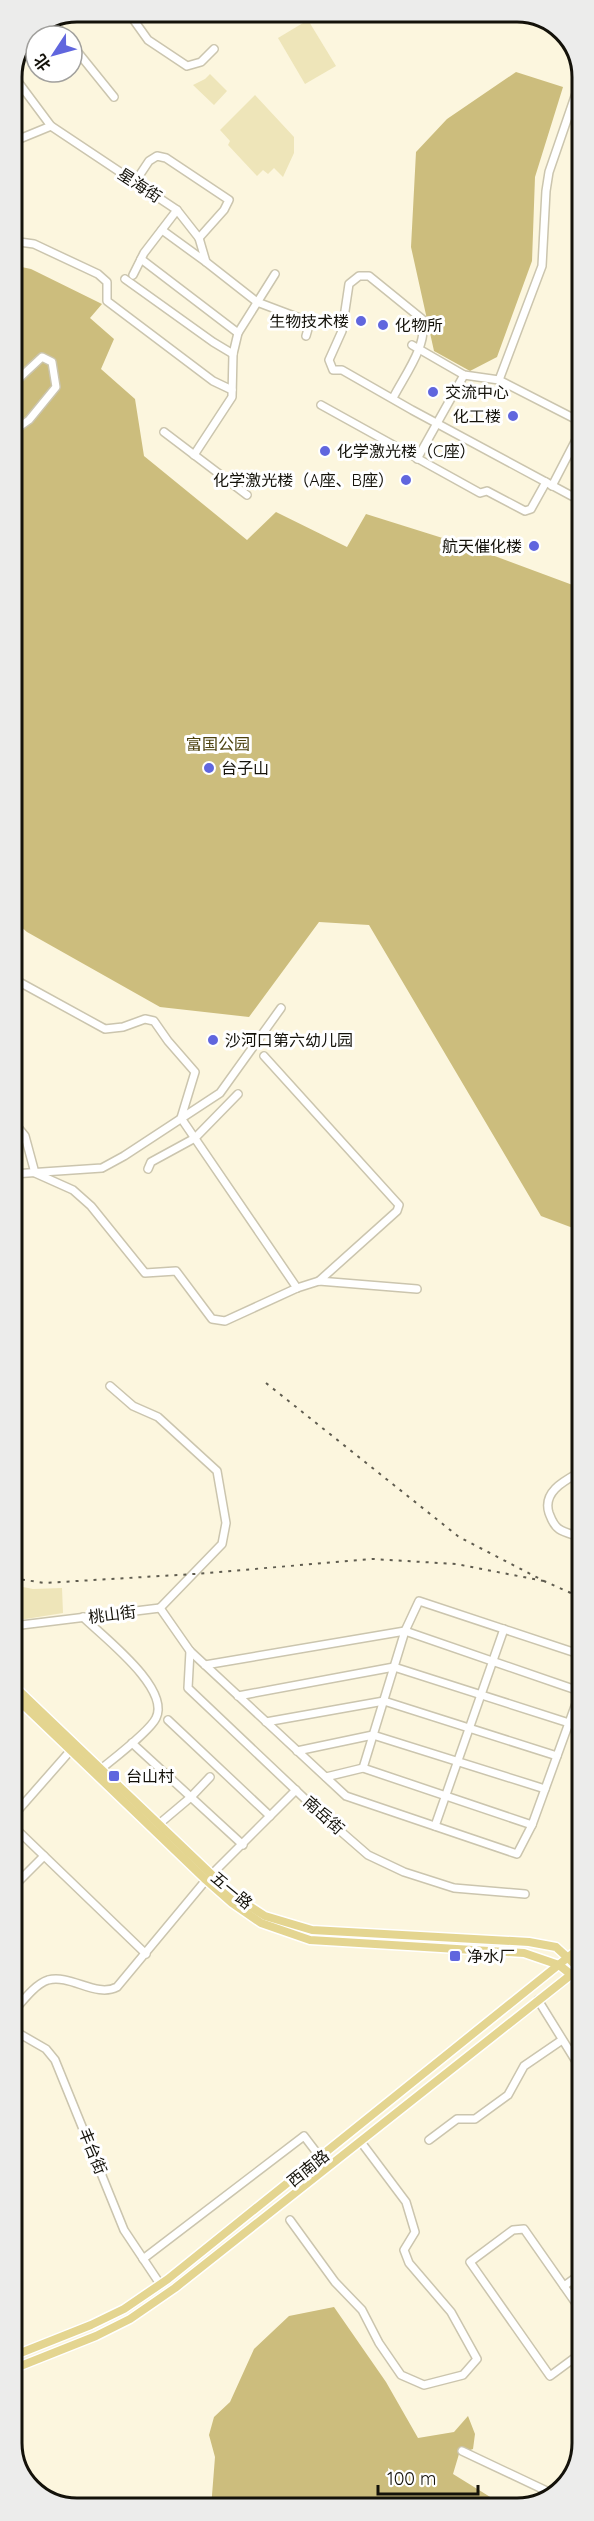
<svg xmlns="http://www.w3.org/2000/svg" width="594" height="2521" viewBox="0 0 594 2521" font-family="Quicksand,'Noto Sans SC',sans-serif">
<style>
.green{fill:#eee5b9}
.forest{fill:#ccbd7d}
.lines{fill:none;stroke-linecap:round;stroke-linejoin:round}
.minor-casing{stroke:#cbc5ae;stroke-width:10}
.major-casing{stroke:#fff;stroke-width:11}
.minor{stroke:#fff;stroke-width:7}
.major{stroke:#e4d590;stroke-width:8}
.rail{stroke:#5f5c4f;stroke-width:2;stroke-dasharray:3 6;stroke-linecap:butt}
.poi-dot{fill:#6066de;stroke:#fff;stroke-width:2}
.labels{text-anchor:middle;dominant-baseline:central;stroke-width:6;stroke-linejoin:round;paint-order:stroke}
.street-label{font-size:16px;fill:#14120a;stroke:#fff}
.poi-label{font-size:16px;fill:#14120a;stroke:#fff;text-anchor:start}
.park-label{font-size:16px;fill:#4c410e;stroke:#fff}
.rim{fill:none;stroke:#14120a;stroke-width:3}
</style>
<rect width="100%" height="100%" fill="#fcf6de"/>
<!-- green -->
<g class="green">
<path d="M308 20 336 66 305 84 278 38Z"/>
<path d="M210 74 227 91 214 105 193 85 205 79Z"/>
<path d="M255 95 294 137V153L283 177 274 168 268 174 263 170 257 176 228 145 230 141 220 130Z"/>
<path d="M13 1585 33 1589 62 1588 63 1613 13 1621Z"/>
</g>
<!-- forest -->
<g class="forest">
<path d="M516 72 563 87 535 177 532 261 497 357 470 371 434 351 411 247 416 152 447 119Z"/>
<path d="M12 265 31 269 102 304 90 318 114 339 101 369 135 399 144 456 247 540 276 512 347 547 366 514 468 546 578 587 581 585V1231L541 1216 369 925 319 922 249 1017 160 1007 27 932 12 919Z"/>
<path d="M334 2307 386 2382 418 2438 454 2432 468 2416 475 2434 473 2449 459 2454 453 2474 508 2508H211L215 2457 209 2435 214 2417 230 2402 254 2349 289 2316Z"/>
</g>
<g class="lines">
<!-- minor casing -->
<g class="minor-casing">
<g id="minor">
<path d="M128 12 148 40 187 66 201 62 214 49"/>
<path d="M53 22 65 36"/>
<path d="M72 45 114 97"/>
<path d="M13 75 51 126 177 210 199 238 206 262 257 302 310 322 306 336"/>
<path d="M12 142 51 126"/>
<path d="M135 182 149 161 157 156 166 158 229 200 224 210 199 238"/>
<path d="M162 230 206 262"/>
<path d="M12 241 34 244 98 274 107 282V301L213 381 232 390"/>
<path d="M141 259 238 333"/>
<path d="M133 275 144 253 177 210"/>
<path d="M125 279 213 342 233 354"/>
<path d="M412 345 464 375 499 380 581 422"/>
<path d="M499 380 542 266 546 191 549 172 581 79"/>
<path d="M12 385 42 357 52 362 56 387 29 420 12 432"/>
<path d="M393 398C404 376 429 344 422 319L369 276H359L349 284 342 331 329 360 333 370H342L412 410 581 501"/>
<path d="M321 405 480 493 487 491 525 511 531 509 546 482"/>
<path d="M164 432 247 495"/>
<path d="M194 455 232 397 233 354 238 333 275 274"/>
<path d="M417 459 464 375"/>
<path d="M552 486 581 430"/>
<path d="M12 978 105 1029 123 1027 145 1019 154 1021 168 1041 195 1072 181 1118 297 1288"/>
<path d="M264 1056 399 1205 397 1211 319 1281"/>
<path d="M13 1124 16 1125 25 1136 35 1173 73 1190 91 1206 145 1273 176 1271 212 1319 225 1321 297 1288 319 1281 417 1289"/>
<path d="M148 1169 151 1162 195 1138 238 1094"/>
<path d="M13 1174 102 1168 124 1156 220 1093 281 1008"/>
<path d="M110 1386 133 1406 158 1417 217 1471 226 1523 222 1544 160 1608"/>
<path d="M582 1471C566 1480 542 1491 549 1513 551 1518 553 1525 559 1529 565 1533 575 1535 582 1538"/>
<path d="M160 1608 190 1651 346 1796 517 1854 532 1825 582 1687"/>
<path d="M83 1617C102 1636 171 1688 156 1718 150 1731 113 1759 101 1769"/>
<path d="M13 1626 160 1608"/>
<path d="M190 1651 188 1688 322 1815 368 1855 404 1872 454 1888 525 1894"/>
<path d="M205 1665 405 1631 582 1692"/>
<path d="M238 1696 394 1667 569 1723"/>
<path d="M168 1720 270 1816"/>
<path d="M266 1722 384 1701 557 1756"/>
<path d="M132 1743 243 1845"/>
<path d="M297 1751 373 1735 545 1789"/>
<path d="M363 1768 405 1631 419 1601 582 1655"/>
<path d="M326 1777 363 1768 532 1825"/>
<path d="M13 1816 71 1750"/>
<path d="M159 1824 191 1797 210 1777"/>
<path d="M13 1826 146 1954"/>
<path d="M435 1826 504 1629"/>
<path d="M13 1887 44 1856"/>
<path d="M538 2000 582 2071"/>
<path d="M13 2012C22 2002 35 1984 48 1980 71 1974 96 1998 117 1987L206 1880 296 1790"/>
<path d="M13 2030 46 2049 55 2060 124 2230 160 2284"/>
<path d="M429 2140 457 2119H475L508 2095 524 2066 562 2040"/>
<path d="M582 2214 576 2224 582 2232"/>
<path d="M290 2220 335 2282 362 2310 379 2343 401 2375 424 2385 463 2375 477 2359 451 2312 409 2263 404 2250 415 2232 406 2202 361 2142"/>
<path d="M143 2259 304 2136 320 2157"/>
<path d="M564 2286 582 2273"/>
<path d="M582 2312 524 2229 513 2230 470 2262 550 2376 573 2359 582 2360"/>
<path d="M462 2451 553 2494"/>
</g>
</g>
<!-- major casing -->
<g class="major-casing">
<g id="major">
<path d="M13 1685 234 1896 265 1916 312 1930 529 1942 556 1947 581 1970"/>
<path d="M13 1695 206 1880 232 1903 261 1923 310 1940 524 1953 559 1965 582 1983"/>
<path d="M13 2356 91 2325 124 2309 168 2279 582 1946"/>
<path d="M13 2369 96 2336 130 2319 175 2288 582 1966"/>
</g>
</g>
<!-- minor -->
<use href="#minor" class="minor"/>
<!-- major -->
<use href="#major" class="major"/>
<!-- rail -->
<g class="rail">
<path d="M266 1383 459 1537 544 1581 582 1598"/>
<path d="M13 1578 44 1583 194 1574 373 1559 456 1564 544 1581"/>
</g>
</g>
<!-- markers -->
<g class="poi-dot">
<circle cx="361" cy="321" r="6"/>
<circle cx="383" cy="325" r="6"/>
<circle cx="433" cy="392" r="6"/>
<circle cx="513" cy="416" r="6"/>
<circle cx="325" cy="451" r="6"/>
<circle cx="406" cy="480" r="6"/>
<circle cx="534" cy="546" r="6"/>
<circle cx="209" cy="768" r="6"/>
<circle cx="213" cy="1040" r="6"/>
<rect x="108" y="1770" width="12" height="12" rx="3"/>
<rect x="449" y="1950" width="12" height="12" rx="3"/>
</g>
<g class="labels">
<!-- street labels -->
<g class="street-label">
<text transform="translate(140 185) rotate(33)">星海街</text>
<text transform="translate(112 1614) rotate(-7)">桃山街</text>
<text transform="translate(324 1815) rotate(42)">南岳街</text>
<text transform="translate(232 1890) rotate(40)">五一路</text>
<text transform="translate(93 2151) rotate(68)">丰台街</text>
<text transform="translate(308 2168) rotate(-39)">西南路</text>
</g>
<!-- poi labels -->
<g class="poi-label">
<text x="349" y="321" text-anchor="end">生物技术楼</text>
<text x="395" y="325">化物所</text>
<text x="445" y="392">交流中心</text>
<text x="501" y="416" text-anchor="end">化工楼</text>
<text x="337" y="451">化学激光楼（C座）</text>
<text x="394" y="480" text-anchor="end">化学激光楼（A座、B座）</text>
<text x="522" y="546" text-anchor="end">航天催化楼</text>
<text x="221" y="768">台子山</text>
<text x="225" y="1040">沙河口第六幼儿园</text>
<text x="126" y="1776">台山村</text>
<text x="467" y="1956">净水厂</text>
</g>
<!-- park labels -->
<g class="park-label">
<text x="218" y="744">富国公园</text>
</g>
</g>
<!-- crop -->
<path d="M0 0H594V2521H0ZM77 22H517A55 55 0 0 1 572 77V2443A55 55 0 0 1 517 2498H77A55 55 0 0 1 22 2443V77A55 55 0 0 1 77 22Z" fill="#ececeb" fill-rule="evenodd"/>
<path class="rim" d="M77 22H517A55 55 0 0 1 572 77V2443A55 55 0 0 1 517 2498H77A55 55 0 0 1 22 2443V77A55 55 0 0 1 77 22Z"/>
<!-- north arrow -->
<g transform="translate(54 54) rotate(234)"><circle r="28" fill="#ffffff" stroke="#a1a09d" stroke-width="1.5"/>
<path d="M0-4.5L10 22L0 15L-10 22Z" fill="#6066de"/>
<text y="-9" font-size="16" font-weight="bold" text-anchor="middle" fill="#14120a">北</text>
</g>
<!-- scale -->
<path d="M378 2485v9h100v-9" fill="none" stroke="#14120a" stroke-width="3"/>
<text x="387" y="2485" font-size="18" fill="#14120a" stroke="#ffffff" stroke-width="4.5" paint-order="stroke">100 m</text>
</svg>
